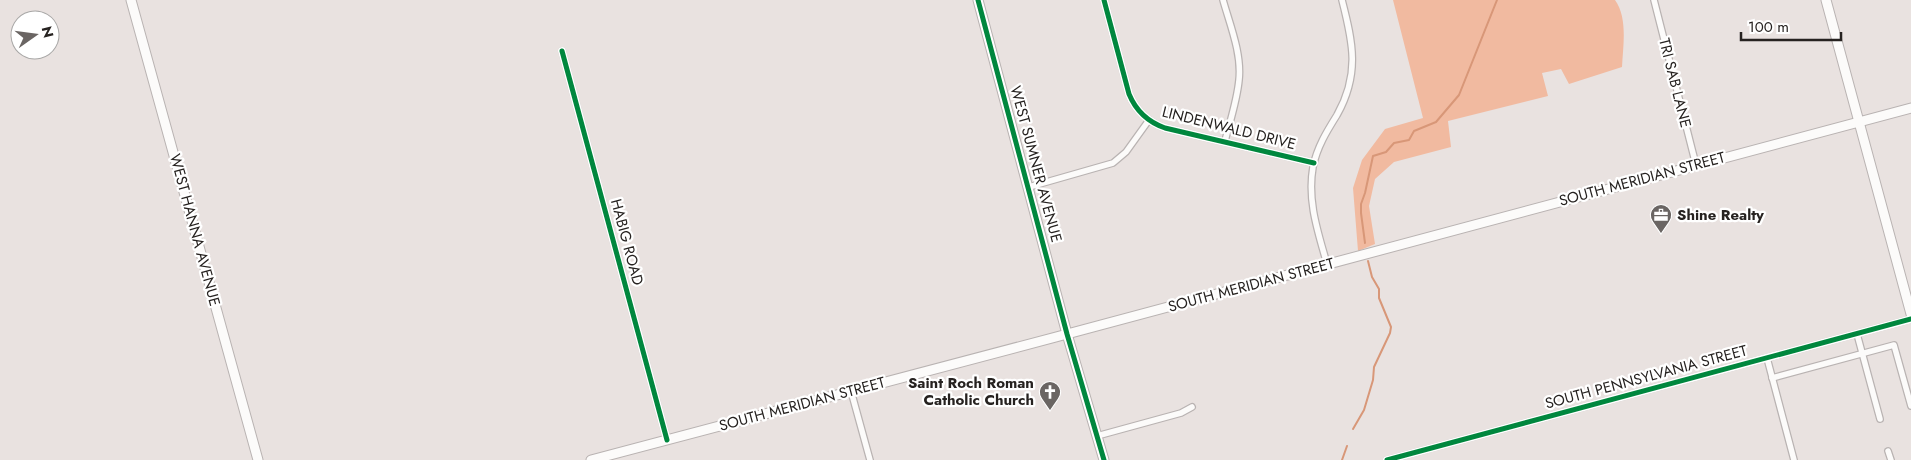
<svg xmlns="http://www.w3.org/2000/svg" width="1911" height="460" viewBox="0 0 1911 460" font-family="Jost,sans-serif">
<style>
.forest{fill:#f1baa0}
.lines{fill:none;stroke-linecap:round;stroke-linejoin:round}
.stream{stroke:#d89778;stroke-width:2}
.street-casing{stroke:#b9b3b2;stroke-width:8}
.secondary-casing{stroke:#b9b3b2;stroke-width:11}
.street{stroke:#fcfbfa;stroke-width:5.5}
.secondary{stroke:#fcfbfa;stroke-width:9}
.cycleway-casing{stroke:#fff;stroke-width:8}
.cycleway{stroke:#00873e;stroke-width:5}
.labels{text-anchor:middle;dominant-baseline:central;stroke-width:4.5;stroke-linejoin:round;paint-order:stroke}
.street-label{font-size:15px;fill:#262220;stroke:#fff}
.poi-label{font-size:15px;font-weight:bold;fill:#262220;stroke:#fff;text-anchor:start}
</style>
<rect width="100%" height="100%" fill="#e9e2e0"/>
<!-- forest -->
<path class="forest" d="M1393 0H1615C1628 18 1623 46 1622 67L1569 84 1561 69 1542 73 1548 96 1448 121 1451 147 1394 162 1375 179 1369 206 1375 244 1358 251 1353 188 1362 160 1385 129 1423 118Z"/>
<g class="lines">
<!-- stream -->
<g class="stream">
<path d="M1365 243 1361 213V204L1365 193 1373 156 1386 152 1394 143 1409 140 1414 131 1436 122 1459 95 1497 0"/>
<path d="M1353 429 1364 410 1373 380 1374 367 1390 333 1391 327 1379 298V289L1372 277 1368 261"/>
<path d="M1342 460 1347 446"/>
</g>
<!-- street casing -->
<g class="street-casing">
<g id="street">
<path d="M1104 0 1129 94C1136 111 1148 122 1165 128L1314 163"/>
<path d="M1223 0C1230 25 1242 54 1239 80 1237 101 1230 121 1225 141"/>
<path d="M1654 0 1696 165"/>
<path d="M562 51 667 440"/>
<path d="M1029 187 1113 163 1126 152 1149 120"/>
<path d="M1327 264C1318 232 1307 201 1313 167 1317 147 1327 131 1337 115 1360 74 1353 43 1342 0"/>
<path d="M1857 334 1880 419"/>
<path d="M1767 358 1794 460"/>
<path d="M1772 378 1894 345 1911 406"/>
<path d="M851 391 870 460"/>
<path d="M1097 436 1181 413 1192 407"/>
<path d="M1888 451 1891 460"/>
<path d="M1387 460 1911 319"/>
</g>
</g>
<!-- secondary casing -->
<g class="secondary-casing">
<g id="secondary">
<path d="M131 0 258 460"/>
<path d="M978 0 1067 334 1104 460"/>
<path d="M1826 0 1911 314"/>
<path d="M591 460 1056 337 1911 108"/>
</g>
</g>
<!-- street -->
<use href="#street" class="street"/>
<!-- secondary -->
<use href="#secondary" class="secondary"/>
<!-- cycleway casing -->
<g class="cycleway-casing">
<g id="cycleway">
<path d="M978 0 1067 334 1104 460"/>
<path d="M1104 0 1129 94C1136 111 1148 122 1165 128L1314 163"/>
<path d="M562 51 667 440"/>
<path d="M1387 460 1911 319"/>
</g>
</g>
<!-- cycleway -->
<use href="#cycleway" class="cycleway"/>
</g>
<!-- icons -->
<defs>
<g id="office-pin" transform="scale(1.125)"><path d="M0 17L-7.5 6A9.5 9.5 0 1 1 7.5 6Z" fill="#6a6563" stroke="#fff"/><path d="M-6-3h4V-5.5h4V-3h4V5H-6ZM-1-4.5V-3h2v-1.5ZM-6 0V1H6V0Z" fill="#fff"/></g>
<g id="church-pin" transform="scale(1.125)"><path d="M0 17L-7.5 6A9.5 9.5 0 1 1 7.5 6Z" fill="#6a6563" stroke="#fff"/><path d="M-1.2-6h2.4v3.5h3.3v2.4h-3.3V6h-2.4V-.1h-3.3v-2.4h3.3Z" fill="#fff"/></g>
</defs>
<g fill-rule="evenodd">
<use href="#office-pin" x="1661" y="215"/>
<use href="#church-pin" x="1050" y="392"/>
</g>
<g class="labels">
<!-- street labels -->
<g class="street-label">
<text transform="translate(1675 83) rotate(76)">TRI SAB LANE</text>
<text transform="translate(1229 128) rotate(14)">LINDENWALD DRIVE</text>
<text transform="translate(1036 164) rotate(75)">WEST SUMNER AVENUE</text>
<text transform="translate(1642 179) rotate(-15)">SOUTH MERIDIAN STREET</text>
<text transform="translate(195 230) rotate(75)">WEST HANNA AVENUE</text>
<text transform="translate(627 242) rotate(75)">HABIG ROAD</text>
<text transform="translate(1251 285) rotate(-15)">SOUTH MERIDIAN STREET</text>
<text transform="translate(1646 377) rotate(-15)">SOUTH PENNSYLVANIA STREET</text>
<text transform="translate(802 404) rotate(-15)">SOUTH MERIDIAN STREET</text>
</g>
<!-- poi labels -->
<g class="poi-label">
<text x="1677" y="215">Shine Realty</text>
<text x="1034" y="383" text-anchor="end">Saint Roch Roman<tspan x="1034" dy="17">Catholic Church</tspan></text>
</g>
</g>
<!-- north arrow -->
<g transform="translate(35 35) rotate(76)"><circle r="24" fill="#ffffff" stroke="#a8a7a6"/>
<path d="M0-4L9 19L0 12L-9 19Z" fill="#6a6563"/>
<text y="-8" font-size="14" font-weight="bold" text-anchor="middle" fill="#262220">N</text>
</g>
<!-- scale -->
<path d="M1741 32v8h100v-8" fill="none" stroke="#262220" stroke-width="2.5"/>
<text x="1748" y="32" font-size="15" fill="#262220" stroke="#ffffff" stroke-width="4" paint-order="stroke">100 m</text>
</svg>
